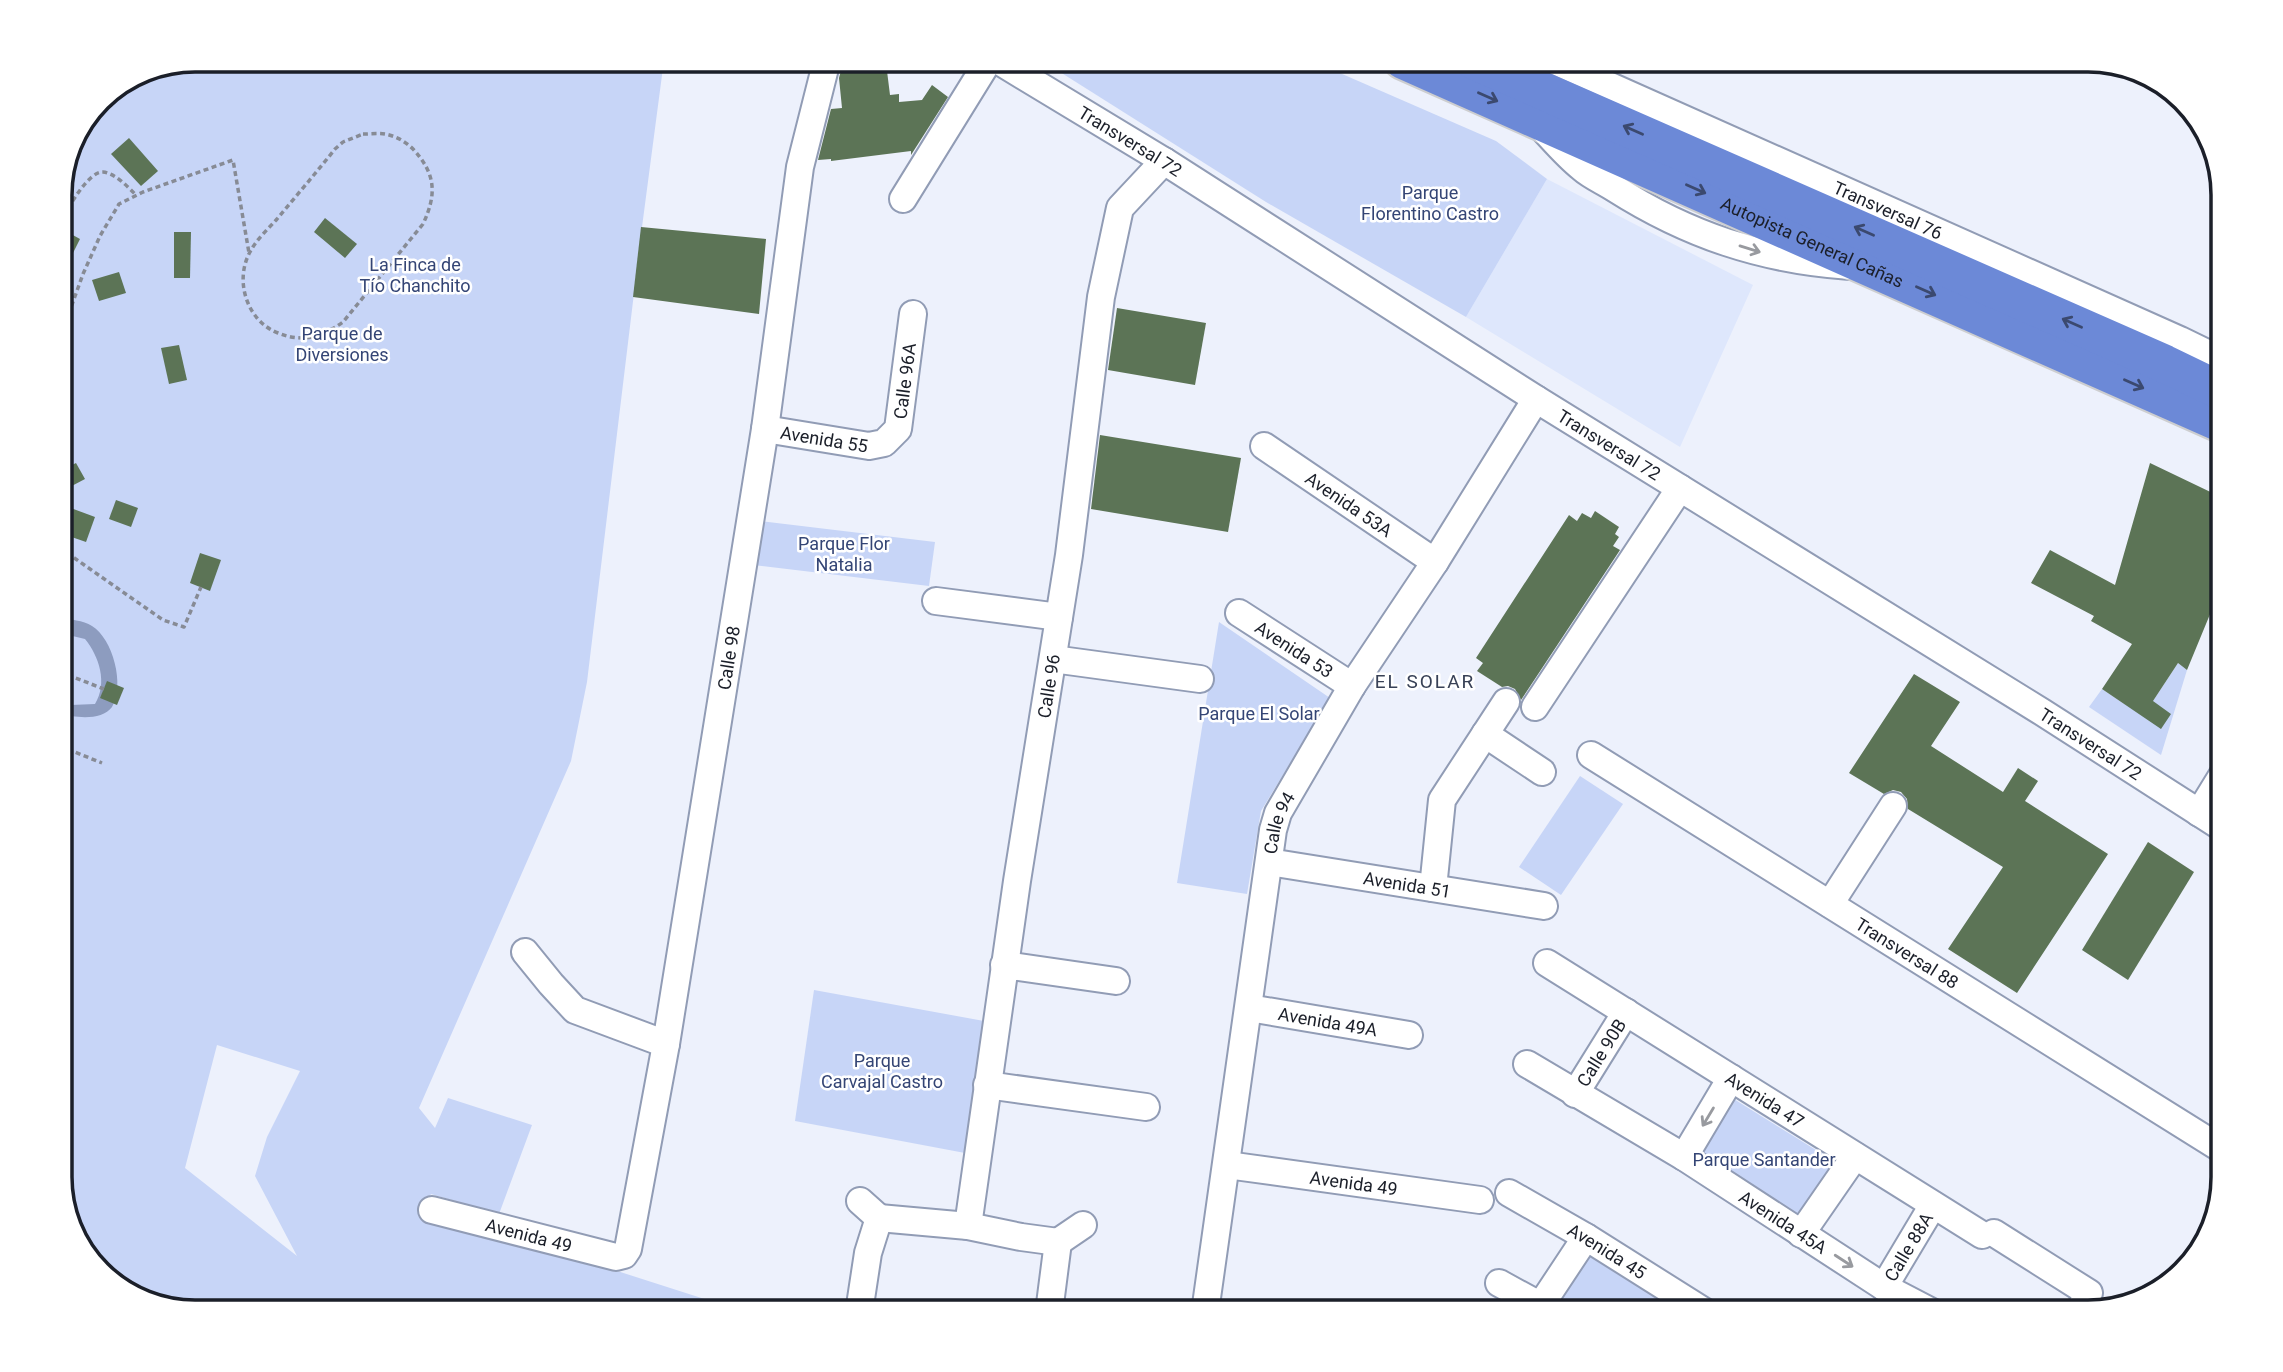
<svg xmlns="http://www.w3.org/2000/svg" width="2283" height="1372" viewBox="0 0 2283 1372" font-family="Roboto,sans-serif">
<style>
.built{fill:#dee7fc}
.green{fill:#c7d5f7;fill-rule:evenodd}
.water{fill:#8d9cbf}
.building{fill:#5c7456}
.lines{fill:none;stroke-linecap:round;stroke-linejoin:round}
.minor-casing{stroke:#919cb5;stroke-width:30}
.highway-casing{stroke:#cdced0;stroke-width:42}
.path{stroke:#878b95;stroke-width:3.5;stroke-dasharray:5 3.5;stroke-linecap:butt}
.minor{stroke:#fff;stroke-width:26}
.highway{stroke:#6c89d7;stroke-width:38}
.oneway{stroke:#3b496f}
.oneway2{stroke:#989a9f}
.labels{text-anchor:middle;dominant-baseline:central;stroke-width:5;stroke-linejoin:round;paint-order:stroke}
.street-label{font-size:18px;fill:#1b1f29;stroke:#fff}
.park-label{font-size:18px;fill:#344575;stroke:#fff}
.neighbourhood-label{font-size:19px;letter-spacing:2px;fill:#384156;stroke:#fff}
.rim{fill:none;stroke:#1b1f29;stroke-width:3.5}
</style>
<rect width="100%" height="100%" fill="#edf1fc"/>
<!-- built -->
<path class="built" d="M1547 179 1753 285 1680 447 1466 317Z"/>
<!-- green -->
<g class="green">
<path d="M195 60H664L642 227 587 682 571 761 419 1108 435 1128 448 1098 532 1125 499 1214 431 1194 424 1209 745 1312H195L127 1294 78 1245 60 1186V186L99 99 143 70ZM217 1045 300 1071 267 1137 255 1176 297 1256 185 1168Z"/>
<path d="M1041 60H1310L1496 141 1547 179 1466 317 1266 202Z"/>
<path d="M759 521 935 542 929 586 753 565Z"/>
<path d="M1219 622 1330 698 1261 811 1247 894 1177 883Z"/>
<path d="M2178 663 2187 670 2161 755 2089 707 2102 689 2143 716Z"/>
<path d="M1580 776 1623 804 1561 895 1519 867Z"/>
<path d="M814 990 984 1021 965 1153 795 1121Z"/>
<path d="M1729 1096 1837 1163 1799 1222 1692 1155Z"/>
<path d="M1584 1251 1682 1312H1564L1549 1303Z"/>
</g>
<!-- water -->
<path class="water" d="M60 617C70 620 83 620 92 626 113 639 125 685 112 707 102 721 74 718 60 713V701L71 705 95 704C108 683 99 656 85 639L60 633Z"/>
<!-- building -->
<g class="building">
<path d="M886 63 890 95 899 94V102L922 100 932 85 948 97 911 155V151L831 161V159L818 160 831 109 842 108 839 78 842 67Z"/>
<path d="M129 138 158 171 141 186 111 154Z"/>
<path d="M325 218 357 244 345 258 314 232Z"/>
<path d="M641 227 766 239 759 314 633 297Z"/>
<path d="M60 228 80 239 60 279Z"/>
<path d="M174 232H191L190 278H174Z"/>
<path d="M119 272 126 293 99 301 92 280Z"/>
<path d="M1117 308 1206 323 1195 385 1108 370Z"/>
<path d="M179 345 187 380 169 384 161 348Z"/>
<path d="M1100 435 1241 458 1228 532 1091 509Z"/>
<path d="M60 440 72 465 76 463 85 479 66 489 60 478Z"/>
<path d="M2150 463 2223 498V613L2213 607 2187 670 2178 663 2153 701 2171 714 2161 729 2102 689 2132 644 2091 621 2094 616 2031 583 2050 550 2115 585Z"/>
<path d="M116 500 138 508 131 527 109 519Z"/>
<path d="M60 504 95 517 86 542 60 533Z"/>
<path d="M1595 511 1619 527 1615 534 1619 537 1613 546 1620 550 1521 700 1515 689 1508 686 1502 687 1477 671 1483 663 1476 658 1569 515 1577 521 1582 513 1591 518Z"/>
<path d="M200 553 221 560 210 591 190 583Z"/>
<path d="M1914 674 1960 702 1931 746 2003 792 2018 768 2038 781 2025 801 2108 854 2017 993 1948 949 2003 867 1908 809 1907 799 1901 792 1893 790 1884 794 1849 773Z"/>
<path d="M107 681 124 688 117 705 100 698Z"/>
<path d="M2148 842 2194 872 2128 980 2082 950Z"/>
</g>
<g class="lines">
<!-- minor casing -->
<g class="minor-casing">
<g id="minor">
<path id="s1" d="M997 60 1164 161 1536 399 2042 712 2223 828"/>
<path id="s2" d="M1552 60 2180 340 2223 361"/>
<path d="M1544 130C1556 143 1568 157 1582 168 1591 176 1603 181 1614 188 1688 235 1762 260 1850 266"/>
<path d="M903 199 989 60"/>
<path id="s3" d="M765 429 869 446 884 443 898 429 913 314"/>
<path id="s4" d="M1264 446 1435 562"/>
<path d="M936 601 1059 617"/>
<path id="s5" d="M1239 613 1352 686"/>
<path d="M1053 659 1200 679"/>
<path d="M1535 707 1680 488"/>
<path d="M1485 734 1542 772"/>
<path id="s6" d="M1591 755 2223 1150"/>
<path d="M2199 813 2223 774"/>
<path id="s7" d="M1269 862 1544 906"/>
<path d="M1433 888 1442 800 1506 702"/>
<path d="M1830 904 1893 806"/>
<path d="M525 952 551 984 575 1010 666 1044"/>
<path id="s8" d="M1547 963 1982 1235"/>
<path d="M1004 965 1116 981"/>
<path id="s9" d="M1249 1008 1409 1035"/>
<path id="s10" d="M1527 1064 1684 1157 1884 1287 1932 1312"/>
<path d="M987 1085 1146 1107"/>
<path id="s11" d="M1575 1094 1626 1012"/>
<path d="M1684 1157 1731 1078"/>
<path id="s12" d="M1227 1165 1480 1200"/>
<path id="s13" d="M1509 1193 1586 1237 1705 1312"/>
<path d="M860 1201 879 1218"/>
<path id="s14" d="M432 1210 616 1257 624 1255 628 1249 666 1044 765 429 800 167 827 60"/>
<path d="M879 1218 968 1226 1021 1237 1058 1242"/>
<path id="s15" d="M968 1226 1017 881 1069 555 1101 297 1120 208 1164 161"/>
<path d="M1994 1233 2089 1293 2078 1312"/>
<path d="M1801 1234 1855 1156"/>
<path d="M1058 1242 1083 1225"/>
<path d="M1499 1283 1552 1312"/>
<path id="s16" d="M1884 1287 1933 1205"/>
<path d="M1541 1305 1586 1237"/>
<path d="M859 1312 868 1253 879 1218"/>
<path d="M1049 1312 1058 1242"/>
<path id="s17" d="M1205 1312 1273 830 1278 813 1352 686 1435 562 1536 399"/>
</g>
</g>
<!-- highway casing -->
<g class="highway-casing">
<g id="highway">
<path id="s18" d="M1403 60 2223 424"/>
<path d="M1473 60 2165 364 2223 392"/>
</g>
</g>
<!-- path -->
<g class="path">
<path d="M363 134C370 134 378 133 385 134 396 136 406 142 413 149 436 174 437 194 423 224L343 322C322 337 303 343 278 333 247 321 234 281 250 252 256 240 268 229 277 219 296 196 316 173 335 149L343 142Z"/>
<path d="M60 223C67 210 88 171 103 172 115 173 128 187 136 195"/>
<path d="M60 338 83 274 100 236 119 204 143 192 233 160 249 253"/>
<path d="M60 548 163 620 184 627 201 587"/>
<path d="M60 672 104 689"/>
<path d="M60 746 102 763"/>
</g>
<!-- minor -->
<use href="#minor" class="minor"/>
<!-- highway -->
<use href="#highway" class="highway"/>
</g>
<!-- one-way arrows -->
<defs><path id="oneway-shaft" d="M-6 0H5M1.5-3L5.5 0L1.5 3" fill="none" stroke-width="1.6" stroke-linecap="round" stroke-linejoin="round" transform="scale(1.75)"/></defs>
<g class="oneway">
<use href="#oneway-shaft" transform="translate(1488 97) rotate(24)"/>
<use href="#oneway-shaft" transform="translate(1633 130) rotate(-156)"/>
<use href="#oneway-shaft" transform="translate(1696 189) rotate(24)"/>
<use href="#oneway-shaft" transform="translate(1864 231) rotate(-156)"/>
<use href="#oneway-shaft" transform="translate(1926 291) rotate(24)"/>
<use href="#oneway-shaft" transform="translate(2072 323) rotate(-156)"/>
<use href="#oneway-shaft" transform="translate(2134 384) rotate(24)"/>
</g>
<g class="oneway2">
<use href="#oneway-shaft" transform="translate(1750 249) rotate(17)"/>
<use href="#oneway-shaft" transform="translate(1708 1117) rotate(121)"/>
<use href="#oneway-shaft" transform="translate(1844 1261) rotate(33)"/>
</g>
<g class="labels">
<!-- street labels -->
<g class="street-label">
<text stroke="none"><textPath href="#s1" startOffset="156">Transversal 72</textPath></text>
<text stroke="none"><textPath href="#s2" startOffset="368">Transversal 76</textPath></text>
<text stroke="none"><textPath href="#s18" startOffset="448">Autopista General Cañas</textPath></text>
<text stroke="none"><textPath href="#s3" startOffset="189">Calle 96A</textPath></text>
<text stroke="none"><textPath href="#s3" startOffset="60">Avenida 55</textPath></text>
<text stroke="none"><textPath href="#s1" startOffset="723">Transversal 72</textPath></text>
<text stroke="none"><textPath href="#s4" startOffset="103">Avenida 53A</textPath></text>
<text stroke="none"><textPath href="#s5" startOffset="66">Avenida 53</textPath></text>
<text stroke="none"><textPath href="#s14" startOffset="805">Calle 98</textPath></text>
<text stroke="none"><textPath href="#s15" startOffset="546">Calle 96</textPath></text>
<text stroke="none"><textPath href="#s1" startOffset="1290">Transversal 72</textPath></text>
<text stroke="none"><textPath href="#s17" startOffset="495">Calle 94</textPath></text>
<text stroke="none"><textPath href="#s7" startOffset="140">Avenida 51</textPath></text>
<text stroke="none"><textPath href="#s6" startOffset="373">Transversal 88</textPath></text>
<text stroke="none"><textPath href="#s9" startOffset="80">Avenida 49A</textPath></text>
<text stroke="none"><textPath href="#s11" startOffset="49">Calle 90B</textPath></text>
<text stroke="none"><textPath href="#s8" startOffset="257">Avenida 47</textPath></text>
<text stroke="none"><textPath href="#s12" startOffset="128">Avenida 49</textPath></text>
<text stroke="none"><textPath href="#s10" startOffset="301">Avenida 45A</textPath></text>
<text stroke="none"><textPath href="#s14" startOffset="100">Avenida 49</textPath></text>
<text stroke="none"><textPath href="#s16" startOffset="47">Calle 88A</textPath></text>
<text stroke="none"><textPath href="#s13" startOffset="114">Avenida 45</textPath></text>
</g>
<!-- park labels -->
<g class="park-label">
<text x="1430" y="192">Parque<tspan x="1430" dy="21">Florentino Castro</tspan></text>
<text x="415" y="264">La Finca de<tspan x="415" dy="21">Tío Chanchito</tspan></text>
<text x="342" y="333">Parque de<tspan x="342" dy="21">Diversiones</tspan></text>
<text x="844" y="543">Parque Flor<tspan x="844" dy="21">Natalia</tspan></text>
<text x="1259" y="713">Parque El Solar</text>
<text x="882" y="1060">Parque<tspan x="882" dy="21">Carvajal Castro</tspan></text>
<text x="1764" y="1159">Parque Santander</text>
</g>
<!-- neighbourhood labels -->
<g class="neighbourhood-label">
<text x="1425" y="681">EL SOLAR</text>
</g>
</g>
<!-- crop -->
<path d="M0 0H2283V1372H0ZM195 72H2088A123 123 0 0 1 2211 195V1177A123 123 0 0 1 2088 1300H195A123 123 0 0 1 72 1177V195A123 123 0 0 1 195 72Z" fill="#fff" fill-rule="evenodd"/>
<path class="rim" d="M195 72H2088A123 123 0 0 1 2211 195V1177A123 123 0 0 1 2088 1300H195A123 123 0 0 1 72 1177V195A123 123 0 0 1 195 72Z"/>
</svg>
